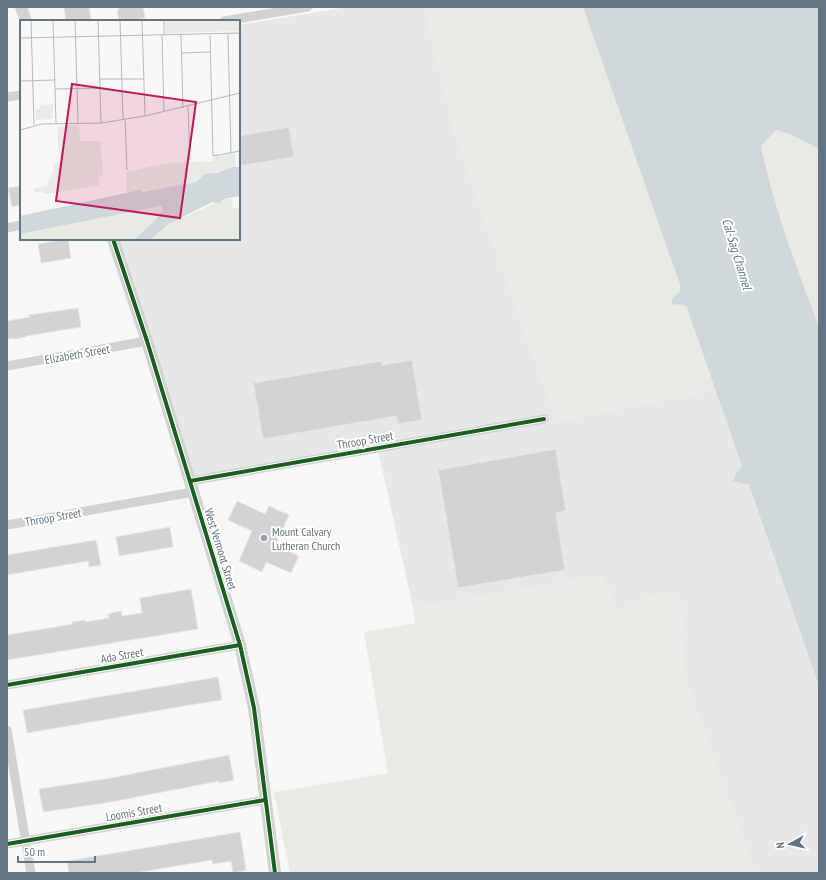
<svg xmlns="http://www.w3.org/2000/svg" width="826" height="880" viewBox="0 0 826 880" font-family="'PT Sans Narrow',sans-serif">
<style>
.built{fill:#e6e7e7}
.green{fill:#e7ebe4}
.water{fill:#d0d8db}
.building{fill:#d2d3d4;stroke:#e6e6e6}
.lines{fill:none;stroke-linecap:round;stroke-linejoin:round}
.minor{stroke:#d1d2d3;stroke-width:9}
.tertiary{stroke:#d1d2d3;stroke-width:12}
.cycleway-casing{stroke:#fff;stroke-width:6}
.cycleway{stroke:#1b5e20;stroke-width:4}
.poi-dot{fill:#96a2ab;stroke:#fff;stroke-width:1.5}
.labels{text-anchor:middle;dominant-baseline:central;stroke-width:4;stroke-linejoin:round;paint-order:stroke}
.street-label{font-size:12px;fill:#617583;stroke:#fff}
.poi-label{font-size:12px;fill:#617583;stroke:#fff;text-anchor:start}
.water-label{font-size:13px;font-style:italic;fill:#607b84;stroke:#fff}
.inset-road{fill:none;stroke:#b2bbc1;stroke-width:1}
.view{fill:#c2185b;fill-opacity:0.15;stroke:#c2185b;stroke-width:2}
.inset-edge{fill:none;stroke:#617583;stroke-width:2}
</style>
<rect width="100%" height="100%" fill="#f7f7f6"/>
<!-- built -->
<path class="built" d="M348 7H425L454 131 557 421 716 390 742 466 736 474 749 485 819 686V873H755L689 691 684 671 681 637 682 612 658 594 617 611 603 576 413 608 377 446 188 477 111 239H239V25Z"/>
<!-- green -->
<g class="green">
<path d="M425 7H583L680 285V291L673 298 687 308 716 390 557 421 454 131Z"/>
<path d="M776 130 792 135 819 149V327C797 268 774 208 761 146Z"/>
<path d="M603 576 617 611 658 594H673L680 602 682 612 681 637 684 671 689 691 755 873H290L274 792 388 773 364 632 415 623 413 608Z"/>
</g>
<!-- water -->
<path class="water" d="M583 7H819V149L792 135 776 130 761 146C774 208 797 268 819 327V686L749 485 733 481 736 474 742 466 687 308 684 305 671 304 673 298 680 291V285Z"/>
<!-- building -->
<g class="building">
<path d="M64 7H89L91 21H66Z"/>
<path d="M118 7H143L145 18 129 21H119L117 11 119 10Z"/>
<path d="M289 127 294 157 239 166V136Z"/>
<path d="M20 186 21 205 12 207 8 188Z"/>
<path d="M68 239 71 258 41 263 38 244Z"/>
<path d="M78 308 81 327 26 336V337L14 339V338L7 339V321L30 317 29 315Z"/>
<path d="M412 360 422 420 398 424 396 416 263 439 253 383 381 361 382 365Z"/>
<path d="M556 449 566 511 556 513 565 570 458 588 438 470Z"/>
<path d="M237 501 265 514 269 506 289 515 275 545 299 556 291 573 266 562 262 572 239 561 252 531 228 520Z"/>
<path d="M170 527 173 547 119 556 116 537Z"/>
<path d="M96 540 101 565 89 567 88 561 7 575V555Z"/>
<path d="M191 589 198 629 7 660V635L73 624 72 622 85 620V622L109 618 108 614 121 611 122 616 142 613 140 598Z"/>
<path d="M218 677 222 700 190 705 27 733 23 710Z"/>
<path d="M229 755 234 780 219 783V781L111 802 43 812 39 789 111 778Z"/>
<path d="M240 832 246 870 233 873 231 861 213 864 212 860 135 873H69L67 861Z"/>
</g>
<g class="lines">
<!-- minor -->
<g class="minor">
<path d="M224 21 308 7"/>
<path d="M7 97 21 95"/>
<path d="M7 228 21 225"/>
<path d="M7 366 147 341"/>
<path d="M190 481 544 419"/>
<path d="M7 525 193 492"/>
<path d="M7 685 240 645"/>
<path d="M7 730 31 873"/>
<path d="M7 844 265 800"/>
</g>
<!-- tertiary -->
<g class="tertiary">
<path d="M21 7 26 21"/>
<path d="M113 239 147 341 240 645 254 708 275 873"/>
</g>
<!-- cycleway casing -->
<g class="cycleway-casing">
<g id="cycleway">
<path d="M113 239 147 341 240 645 254 708 275 873"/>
<path d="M190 481 544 419"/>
<path d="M7 685 240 645"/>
<path d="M7 844 265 800"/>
</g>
</g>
<!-- cycleway -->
<use href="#cycleway" class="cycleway"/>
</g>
<!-- markers -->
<circle class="poi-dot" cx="264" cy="538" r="4"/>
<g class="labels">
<!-- street labels -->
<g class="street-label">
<text transform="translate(77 354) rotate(-10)">Elizabeth Street</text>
<text transform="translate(365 440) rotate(-10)">Throop Street</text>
<text transform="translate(53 517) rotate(-10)">Throop Street</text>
<text transform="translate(221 549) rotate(73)">West Vermont Street</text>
<text transform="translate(122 655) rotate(-10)">Ada Street</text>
<text transform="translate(134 812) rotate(-10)">Loomis Street</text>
</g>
<!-- poi labels -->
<g class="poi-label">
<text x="272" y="531">Mount Calvary<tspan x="272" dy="14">Lutheran Church</tspan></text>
</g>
<!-- water labels -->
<g class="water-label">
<text transform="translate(737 254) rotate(73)">Cal-Sag Channel</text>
</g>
</g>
<!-- overview -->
<g transform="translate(20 20)">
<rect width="220" height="220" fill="#f7f7f6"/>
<path d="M145 0H220V11L145 13ZM33 84V99L16 100V89H20V85ZM59 105 60 121H80L83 155 78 157 79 165 24 174 22 171 14 173V168L27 166 28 159 33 153 34 144 40 142 37 107ZM215 133 216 148 183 155 176 162 107 175 106 152 149 143 193 141 195 137ZM204 179H212V188H220V220H130L147 205ZM141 186 143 189 138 197 114 220H1L0 217V214Z" fill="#e7ebe4"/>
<path d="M213 147H220V176L204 179 199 183 192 182 147 205 130 220H114L138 197 143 189 141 186 0 214V196L120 170 123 172 176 162 184 154 197 153Z" fill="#d0d8db"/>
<path class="inset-road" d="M11 0 14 105M33 0 36 103M55 0 58 103M78 0 81 103M100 0 103 99M122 0 125 96M144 0V14M208 14 211 133M161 15 163 88M190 15 193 136 220 131M142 16 144 92M0 18 220 13M161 33 190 32M79 59H124M0 61 35 60M35 69 80 68M168 86 170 140M105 99 107 150M0 110 22 104 81 103 125 96 220 73"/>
<path class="view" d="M52 64 176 82 160 198 36 181Z"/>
<rect width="220" height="220" class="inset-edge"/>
</g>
<!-- border -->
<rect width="826" height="880" fill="none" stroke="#617583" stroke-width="16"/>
<!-- north arrow -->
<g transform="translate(790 844) rotate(262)" stroke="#ffffff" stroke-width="3" paint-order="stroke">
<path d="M0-3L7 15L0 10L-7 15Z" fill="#617583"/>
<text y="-6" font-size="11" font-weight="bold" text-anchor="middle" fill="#617583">N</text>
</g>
<!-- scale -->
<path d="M18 856v6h77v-6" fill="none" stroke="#617583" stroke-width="2"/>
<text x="24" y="856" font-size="12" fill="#617583" stroke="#ffffff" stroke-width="3" paint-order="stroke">50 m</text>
</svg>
